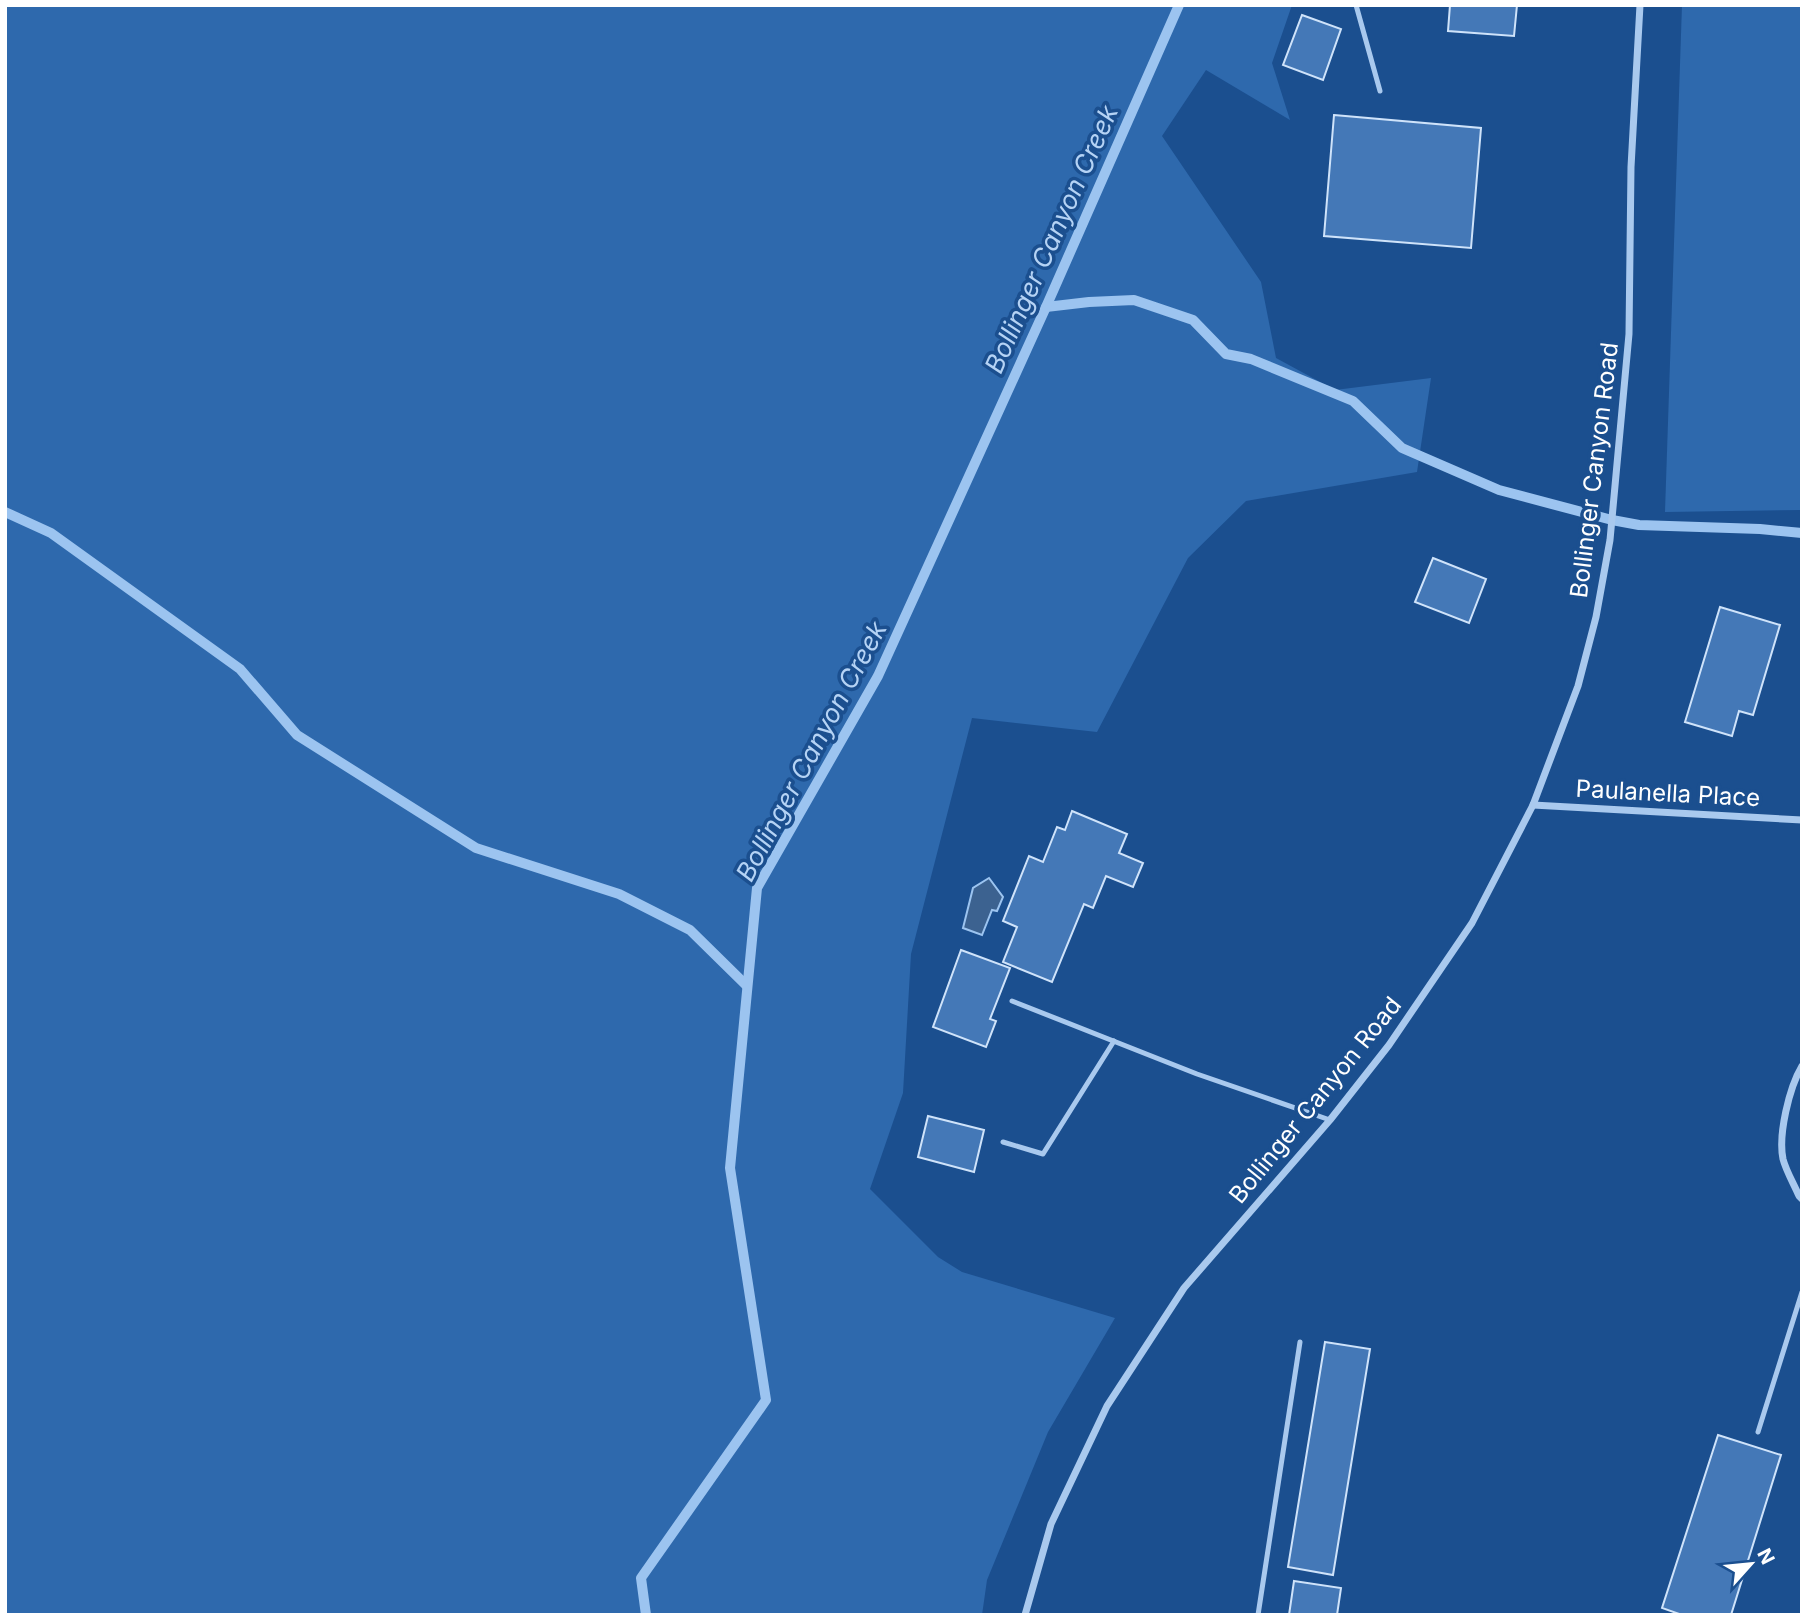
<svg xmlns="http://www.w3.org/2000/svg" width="1807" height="1620" viewBox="0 0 1807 1620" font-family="Inter,sans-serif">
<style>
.green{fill:#2e69ad}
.water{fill:#3c6290;stroke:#9cc4f0;stroke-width:2}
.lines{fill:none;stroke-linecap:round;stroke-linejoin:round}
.stream{stroke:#9cc4f0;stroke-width:10}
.building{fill:#4478b7;stroke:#cfe3fa;stroke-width:2}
.lane{stroke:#a9c9ee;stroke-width:5}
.street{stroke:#a9c9ee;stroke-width:7}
.labels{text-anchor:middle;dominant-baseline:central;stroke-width:7;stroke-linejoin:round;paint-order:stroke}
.street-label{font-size:24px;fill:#fff;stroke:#1b4f8f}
.water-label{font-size:26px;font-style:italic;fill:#b5d3f5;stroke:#1b4f8f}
</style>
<rect width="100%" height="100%" fill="#1b4f8f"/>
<!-- green -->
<g class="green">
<path d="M5 5H1292L1272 63 1290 120 1206 70 1162 136 1261 282 1276 358 1335 390 1431 378 1417 472 1246 501 1188 558 1097 732 972 718 911 954 903 1093 870 1189 938 1257 962 1272 1115 1318 1048 1432 987 1580 982 1615H5Z"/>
<path d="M1682 5H1802V510L1665 512Z"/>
</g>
<!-- water -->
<path class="water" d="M989 878 1003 897 997 911 992 910 982 935 963 928 973 888Z"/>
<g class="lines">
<!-- stream -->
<g class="stream">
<path d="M1046 307 1089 302 1134 300 1193 320 1226 354 1251 359 1353 401 1402 448 1499 490 1612 520 1639 525 1760 529 1802 533"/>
<path d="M5 512 51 533 240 669 297 735 476 848 619 894 690 930 747 986"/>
<path d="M646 1615 641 1578 766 1400 730 1168 757 888 878 676 1046 307 1179 5"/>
</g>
</g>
<!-- building -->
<g class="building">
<path d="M1450 5H1517L1514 36 1448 31Z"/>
<path d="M1302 15 1341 29 1323 80 1283 65Z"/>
<path d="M1334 115 1481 128 1471 248 1324 236Z"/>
<path d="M1433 558 1486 579 1469 623 1415 602Z"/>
<path d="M1720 607 1780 625 1753 715 1739 711 1732 736 1685 722Z"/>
<path d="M1072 811 1127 834 1119 853 1143 863 1133 887 1106 876 1093 908 1084 904 1052 982 1003 962 1017 927 1003 921 1029 856 1043 862 1057 827 1065 830Z"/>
<path d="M961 950 1010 968 990 1019 996 1021 986 1047 933 1027Z"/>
<path d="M928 1116 984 1130 974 1172 918 1157Z"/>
<path d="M1325 1342 1370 1349 1333 1575 1288 1567Z"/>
<path d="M1718 1435 1781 1455 1731 1615H1682L1662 1608Z"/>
<path d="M1294 1581 1341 1588 1337 1615H1289Z"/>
</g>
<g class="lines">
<!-- lane -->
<g class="lane">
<path d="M1356 5 1380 91"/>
<path d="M1012 1001 1197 1074 1330 1120"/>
<path d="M1003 1142 1043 1154 1114 1041"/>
<path d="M1758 1432 1802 1292"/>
<path d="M1258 1615 1300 1342"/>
</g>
<!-- street -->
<g class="street">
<path d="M1533 805 1802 820"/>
<path d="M1802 1066C1789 1088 1778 1135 1783 1159 1786 1171 1794 1184 1799 1196L1802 1199"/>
<path d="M1025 1615 1051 1524 1107 1406 1184 1288 1330 1120 1389 1045 1472 923 1533 805 1578 686 1596 617 1610 540 1629 334 1631 167 1640 5"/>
</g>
</g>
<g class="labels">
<!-- street labels -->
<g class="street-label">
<text transform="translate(1594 470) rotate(-83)">Bollinger Canyon Road</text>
<text transform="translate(1668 793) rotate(3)">Paulanella Place</text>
<text transform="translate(1315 1100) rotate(-51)">Bollinger Canyon Road</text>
</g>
<!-- water labels -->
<g class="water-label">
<text transform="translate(1051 239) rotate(-66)">Bollinger Canyon Creek</text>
<text transform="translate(811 751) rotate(-62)">Bollinger Canyon Creek</text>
</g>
</g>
<!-- border -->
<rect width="1807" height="1620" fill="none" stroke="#ffffff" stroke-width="14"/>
<!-- north arrow -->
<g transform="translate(1751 1564) rotate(63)" stroke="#1b4f8f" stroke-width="5" paint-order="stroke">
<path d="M0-5L12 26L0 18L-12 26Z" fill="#ffffff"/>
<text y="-10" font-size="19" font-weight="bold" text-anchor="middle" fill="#ffffff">N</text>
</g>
</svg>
